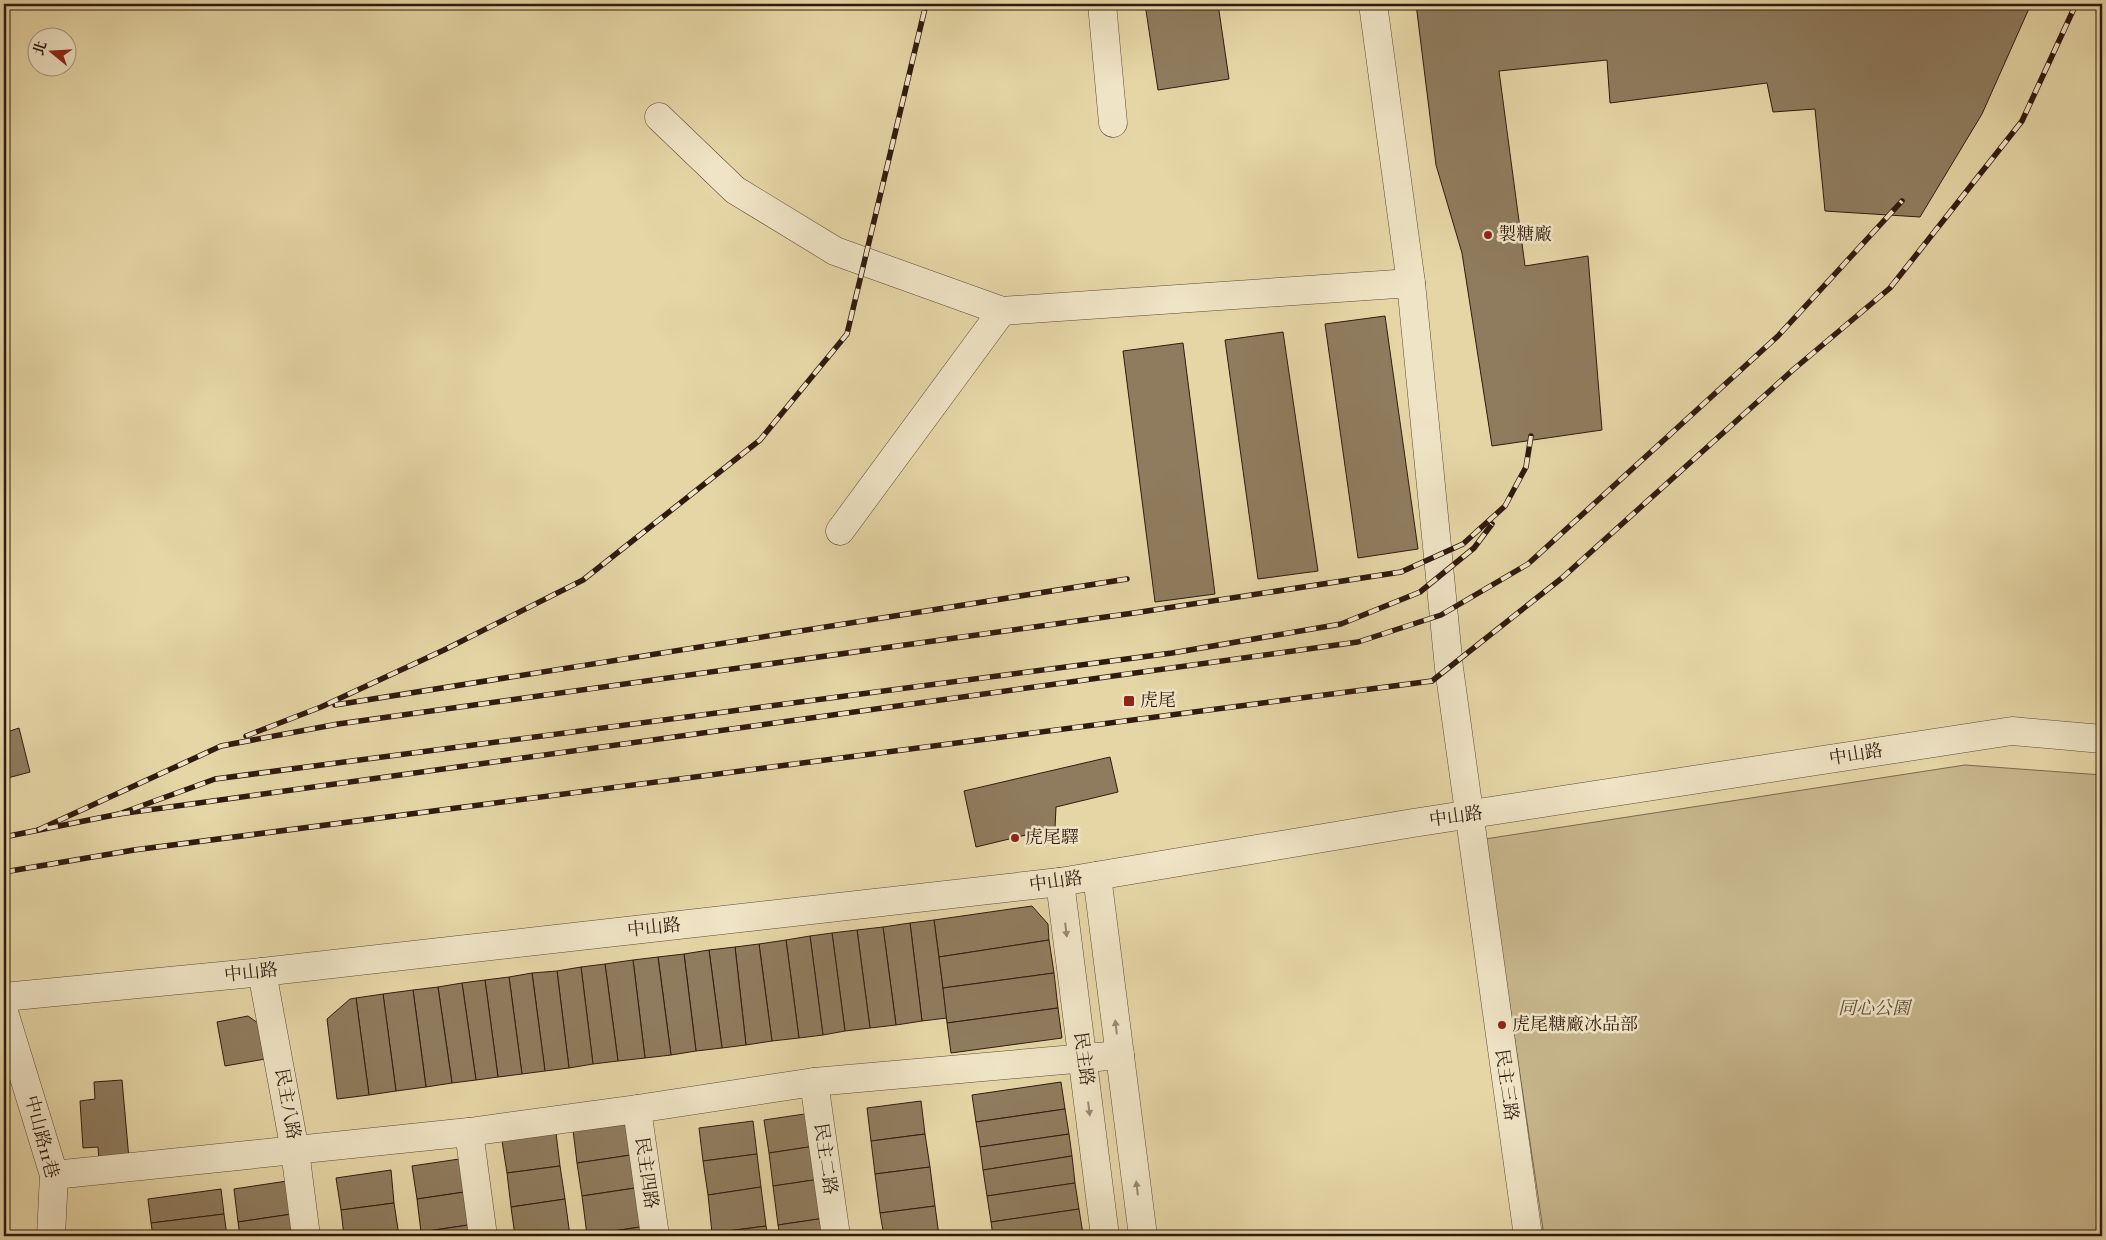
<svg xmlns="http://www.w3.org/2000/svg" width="2106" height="1240" viewBox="0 0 2106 1240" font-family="'IM FELL DW Pica','Noto Serif TC',serif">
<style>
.green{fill:#c7b68c;stroke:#7c684e}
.building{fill:#8f7c5e;stroke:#301a0f}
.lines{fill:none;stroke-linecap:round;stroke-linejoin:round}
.minor-casing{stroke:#5e4935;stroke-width:29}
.minor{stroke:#efe4c5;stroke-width:28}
.rail-casing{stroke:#301a0f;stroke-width:5.5}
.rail{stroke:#efe4c5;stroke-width:4;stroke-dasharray:11;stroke-linecap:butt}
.oneway{fill:#998973}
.poi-dot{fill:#8f2418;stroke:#efe4c5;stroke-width:2}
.labels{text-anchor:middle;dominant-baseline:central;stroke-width:5;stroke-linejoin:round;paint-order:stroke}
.poi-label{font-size:18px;fill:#301a0f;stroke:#efe4c5;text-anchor:start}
.street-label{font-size:18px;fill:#301a0f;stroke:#efe4c5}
.park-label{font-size:18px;font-style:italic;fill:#5d4934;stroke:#efe4c5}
</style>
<rect width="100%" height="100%" fill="#e6d6a6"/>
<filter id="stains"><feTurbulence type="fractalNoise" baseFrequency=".004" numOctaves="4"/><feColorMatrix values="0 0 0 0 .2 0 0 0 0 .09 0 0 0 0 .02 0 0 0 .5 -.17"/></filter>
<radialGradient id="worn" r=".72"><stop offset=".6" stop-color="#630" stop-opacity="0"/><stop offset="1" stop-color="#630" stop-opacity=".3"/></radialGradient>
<!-- green -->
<path class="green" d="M1965 765 2102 775V1236H1544L1485 839Z"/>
<!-- building -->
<g class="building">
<path d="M1145 4H1218L1229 79 1158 90Z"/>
<path d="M1416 4H2031L1982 114 1920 217 1825 211 1815 109 1773 112 1767 83 1610 103 1607 60 1499 71 1525 266 1588 256 1602 430 1492 446 1462 253 1436 165Z"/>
<path d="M1385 316 1418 549 1358 558 1325 324Z"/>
<path d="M1283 332 1318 571 1258 579 1225 340Z"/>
<path d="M1183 343 1215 594 1155 602 1123 351Z"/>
<path d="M19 728 30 772 4 779V733Z"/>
<path d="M1110 757 1118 792 1056 807 1055 828 976 847 964 791Z"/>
<path d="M1032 906 1048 924 1049 940 939 957 934 920Z"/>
<path d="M934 920 947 1018 922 1021 910 923Z"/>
<path d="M910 923 922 1021 896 1025 883 927Z"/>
<path d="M883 927 896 1025 870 1028 857 930Z"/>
<path d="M857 930 870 1028 845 1031 832 933Z"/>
<path d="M832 933 845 1031 823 1035 810 936Z"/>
<path d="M810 936 823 1035 799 1038 786 940Z"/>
<path d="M786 940 799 1038 772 1041 759 944Z"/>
<path d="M1049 940 1054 973 943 988 939 957Z"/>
<path d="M759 944 772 1041 746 1045 735 947Z"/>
<path d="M735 947 746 1045 722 1048 709 950Z"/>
<path d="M709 950 722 1048 696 1051 684 954Z"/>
<path d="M684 954 696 1051 671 1055 658 957Z"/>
<path d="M658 957 671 1055 645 1058 633 960Z"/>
<path d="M633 960 645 1058 618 1061 605 964Z"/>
<path d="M605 964 618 1061 593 1064 581 967Z"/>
<path d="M581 967 593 1064 569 1068 557 971Z"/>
<path d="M557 971 569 1068 545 1071 532 973Z"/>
<path d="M532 973 545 1071 522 1074 509 977Z"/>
<path d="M1054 973 1058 1008 947 1023 943 988Z"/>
<path d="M509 977 522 1074 498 1077 485 980Z"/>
<path d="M485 980 498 1077 476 1080 462 983Z"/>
<path d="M462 983 476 1080 452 1083 438 987Z"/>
<path d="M438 987 452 1083 426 1087 413 990Z"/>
<path d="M413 990 426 1087 396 1091 383 994Z"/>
<path d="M383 994 396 1091 369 1095 356 998Z"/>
<path d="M356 998 369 1095 337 1099 327 1019 350 999Z"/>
<path d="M1058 1008 1062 1038 951 1053 947 1023Z"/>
<path d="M248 1016 265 1028 271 1058 225 1066 217 1022Z"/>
<path d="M122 1080 129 1159 99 1161 98 1147 83 1148 80 1101 95 1099 94 1082Z"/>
<path d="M1061 1082 1065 1109 976 1122 972 1095Z"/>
<path d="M921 1101 925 1134 871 1141 867 1108Z"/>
<path d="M1065 1109 1069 1134 980 1147 976 1122Z"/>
<path d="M818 1112 822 1145 769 1153 764 1120Z"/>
<path d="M753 1121 757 1154 703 1161 699 1128Z"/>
<path d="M627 1122 631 1155 577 1163 573 1130Z"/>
<path d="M556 1133 560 1166 507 1173 502 1141Z"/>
<path d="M925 1134 930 1167 875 1174 871 1141Z"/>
<path d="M1069 1134 1072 1156 983 1170 980 1147Z"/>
<path d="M822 1145 827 1178 773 1186 769 1153Z"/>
<path d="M757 1154 761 1187 708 1195 703 1161Z"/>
<path d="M631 1155 635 1188 582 1196 577 1163Z"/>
<path d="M1072 1156 1075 1183 987 1196 983 1170Z"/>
<path d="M466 1158 471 1191 417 1199 412 1166Z"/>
<path d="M560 1166 565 1199 511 1207 507 1173Z"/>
<path d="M930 1167 935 1206 880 1213 875 1174Z"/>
<path d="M391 1170 394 1203 341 1210 336 1178Z"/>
<path d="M827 1178 832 1217 778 1225 773 1186Z"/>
<path d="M287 1181 292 1214 238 1222 234 1189Z"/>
<path d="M1075 1183 1079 1209 991 1222 987 1196Z"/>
<path d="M761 1187 766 1226 712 1233 708 1195Z"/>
<path d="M635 1188 640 1227 587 1235 582 1196Z"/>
<path d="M221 1189 224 1214 151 1223 148 1199Z"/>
<path d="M471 1191 475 1224 421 1232 417 1199Z"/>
<path d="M565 1199 570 1236H515L511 1207Z"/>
<path d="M394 1203 399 1236H344L341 1210Z"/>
<path d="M935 1206 939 1236H884L880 1213Z"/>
<path d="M1079 1209 1083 1234 1067 1236H993L991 1222Z"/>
<path d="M224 1214 227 1236H153L151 1223Z"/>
<path d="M292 1214 295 1236H240L238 1222Z"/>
<path d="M832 1217 835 1236H780L778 1225Z"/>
<path d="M475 1224 476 1236H422L421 1232Z"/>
<path d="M766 1226 768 1236H713L712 1233Z"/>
<path d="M640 1227 642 1236H587V1235Z"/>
</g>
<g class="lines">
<!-- minor casing -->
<g class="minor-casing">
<g id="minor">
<path d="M1102 4 1113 123"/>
<path d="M1373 4 1411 283 1449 668 1528 1236"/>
<path d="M659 117 735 190 835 251 1002 311 1411 283"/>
<path d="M840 531 1002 311"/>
<path d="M1097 876 1143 1236"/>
<path d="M1060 882 1105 1236"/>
<path d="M262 972 295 1151 306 1236"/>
<path d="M4 997 262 972 1060 882 1413 823 2012 731 2102 739"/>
<path d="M4 1012 54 1175 51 1236"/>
<path d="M814 1082 836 1236"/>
<path d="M637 1109 655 1236"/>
<path d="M469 1132 483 1236"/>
<path d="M54 1175 469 1132 637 1109 814 1082 1120 1055"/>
</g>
</g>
<!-- minor -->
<use href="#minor" class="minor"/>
<!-- rail casing -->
<g class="rail-casing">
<g id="rail">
<path d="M335 705 1127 579"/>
<path d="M246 736 321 707 444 650 583 580 760 440 847 334 926 4"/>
<path d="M119 814 1358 642 1441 615 1528 564 1778 336 1902 201"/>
<path d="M38 830 221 746 338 724 1134 613 1401 572 1463 544 1505 506 1526 467 1531 436"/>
<path d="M4 837 119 814 215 779 1172 653 1341 624 1420 592 1474 548 1492 524"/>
<path d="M4 872 134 850 1432 681 1562 578 1794 369 1890 288 2022 121 2076 4"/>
</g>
</g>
<!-- rail -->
<use href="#rail" class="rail"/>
</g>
<!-- one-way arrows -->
<defs><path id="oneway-solid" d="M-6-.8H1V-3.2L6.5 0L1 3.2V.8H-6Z" transform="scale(1.25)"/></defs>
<g class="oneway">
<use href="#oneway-solid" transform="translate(1066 930) rotate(83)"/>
<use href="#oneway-solid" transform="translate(1116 1027) rotate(-97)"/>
<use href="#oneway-solid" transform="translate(1089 1109) rotate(83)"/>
<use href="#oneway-solid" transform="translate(1137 1188) rotate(-97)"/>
</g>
<!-- markers -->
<g class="poi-dot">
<circle cx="1488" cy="235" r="5"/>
<rect x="1123" y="695" width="12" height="12" rx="2.5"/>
<circle cx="1015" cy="838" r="5"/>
<circle cx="1502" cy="1025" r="5"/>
</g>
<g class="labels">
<!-- poi labels -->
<g class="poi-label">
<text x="1498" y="235">製糖廠</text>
<text x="1140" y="701">虎尾</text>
<text x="1025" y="838">虎尾驛</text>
<text x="1512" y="1025">虎尾糖廠冰品部</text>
</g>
<!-- street labels -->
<g class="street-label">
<text transform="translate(1856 755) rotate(-9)">中山路</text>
<text transform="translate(1456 817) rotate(-8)">中山路</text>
<text transform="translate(1056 882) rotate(-8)">中山路</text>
<text transform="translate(654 928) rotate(-6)">中山路</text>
<text transform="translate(251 973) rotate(-6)">中山路</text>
<text transform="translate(1083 1059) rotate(83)">民主路</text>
<text transform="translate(1506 1085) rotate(82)">民主三路</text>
<text transform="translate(287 1104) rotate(80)">民主八路</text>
<text transform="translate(41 1137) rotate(75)">中山路11巷</text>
<text transform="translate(825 1159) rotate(82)">民主二路</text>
<text transform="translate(646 1173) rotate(82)">民主四路</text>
</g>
<!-- park labels -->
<g class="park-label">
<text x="1874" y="1009">同心公園</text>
</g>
</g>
<!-- margin -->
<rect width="2106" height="1240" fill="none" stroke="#e6d6a6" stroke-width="20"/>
<rect x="5" y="5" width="2096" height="1230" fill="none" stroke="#301a0f" stroke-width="2.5"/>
<rect x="10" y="10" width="2086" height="1220" fill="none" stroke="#301a0f"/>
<!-- north arrow -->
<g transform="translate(52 52) rotate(288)"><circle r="24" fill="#efe4c5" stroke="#a3937c"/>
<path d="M0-4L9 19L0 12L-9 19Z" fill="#8f2418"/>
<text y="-8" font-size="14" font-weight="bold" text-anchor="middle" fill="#301a0f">北</text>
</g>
<rect width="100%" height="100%" filter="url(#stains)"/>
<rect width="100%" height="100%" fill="url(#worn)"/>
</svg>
